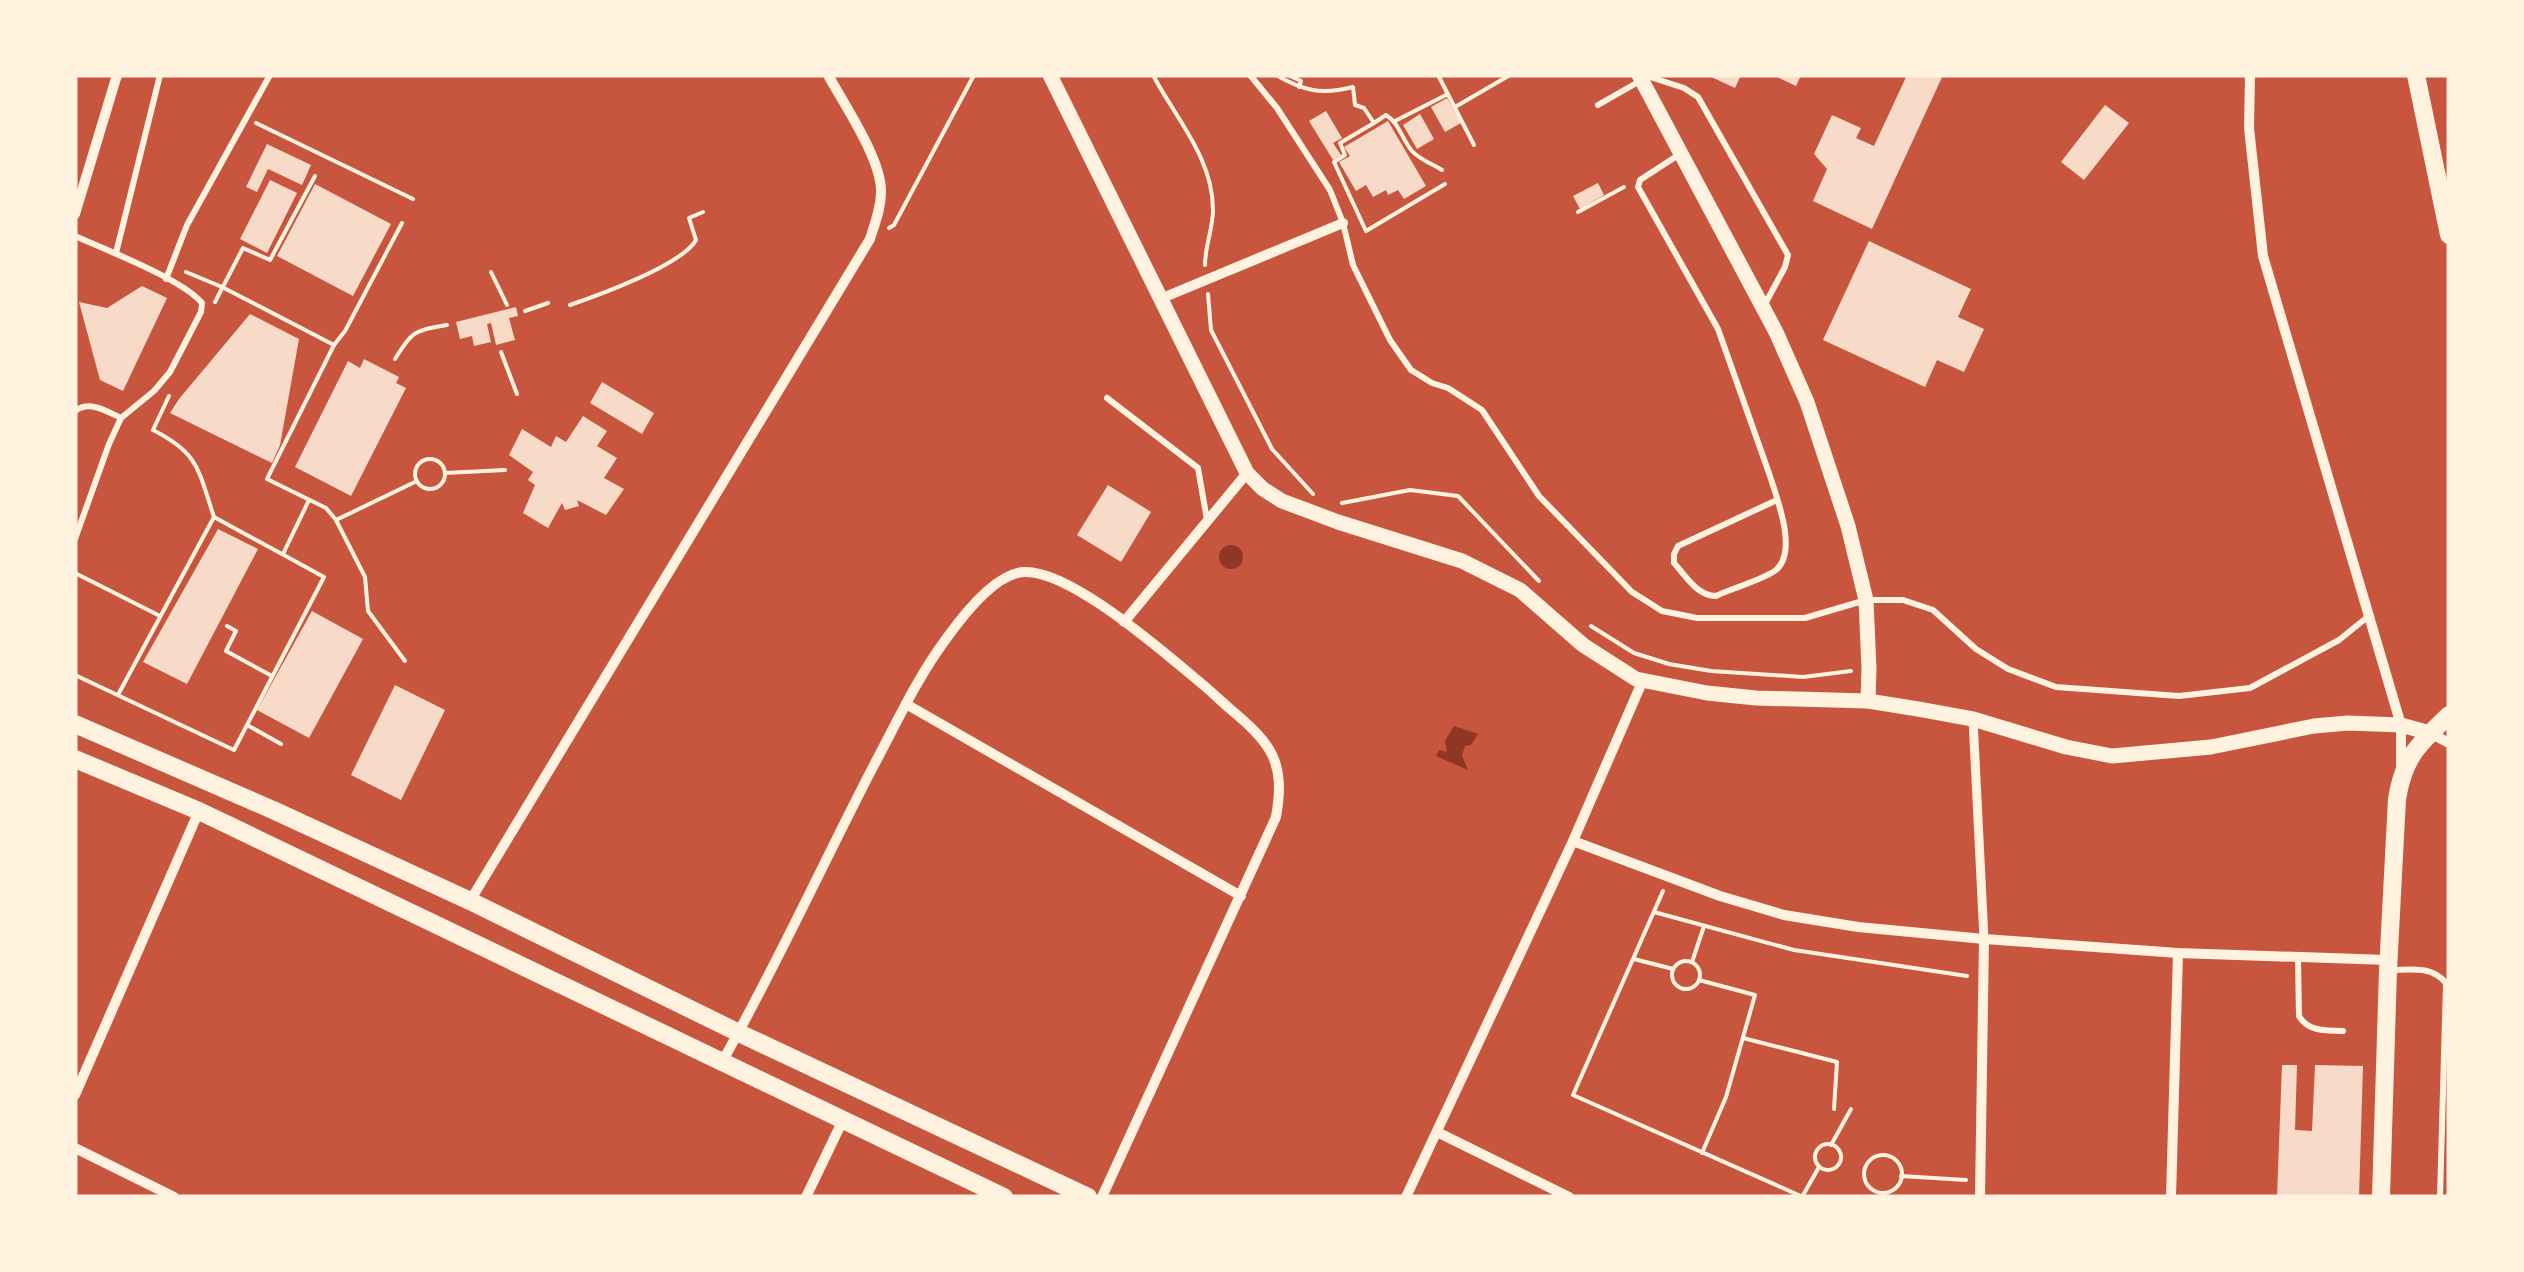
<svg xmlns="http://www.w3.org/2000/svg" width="2524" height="1272" viewBox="0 0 2524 1272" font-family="'Noto Sans',sans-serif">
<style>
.water{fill:#8f3625}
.building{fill:#f7dbc8}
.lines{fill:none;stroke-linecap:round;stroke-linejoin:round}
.path{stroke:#fff3e0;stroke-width:4}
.service{stroke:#fff3e0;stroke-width:6}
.pedestrian{stroke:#fff3e0;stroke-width:9}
.minor{stroke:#fff3e0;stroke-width:10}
.tertiary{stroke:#fff3e0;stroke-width:15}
.secondary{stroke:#fff3e0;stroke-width:18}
</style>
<rect width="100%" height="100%" fill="#c8553d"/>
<!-- water -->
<g class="water">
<circle cx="1231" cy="557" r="12"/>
<path d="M1454 726 1478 734 1471 745 1465 746 1462 755 1468 770 1436 756 1439 750 1447 752 1445 741Z"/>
</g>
<!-- building -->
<g class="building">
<path d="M1707 75H1741L1735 88Z"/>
<path d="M1773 75H1801L1796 86Z"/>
<path d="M1907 75H1943L1872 229 1813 201 1827 169 1814 154 1832 115 1861 128 1856 138 1874 146Z"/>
<path d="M1447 98 1461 123 1445 132 1431 107Z"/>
<path d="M2105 105 2129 123 2084 180 2061 162Z"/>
<path d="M1326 111 1342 138 1333 143 1341 155 1333 160 1309 121Z"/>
<path d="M1420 114 1434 139 1417 149 1403 125Z"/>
<path d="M1388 121 1426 186 1404 199 1398 190 1388 195 1386 190 1373 197 1366 185 1356 191 1339 162 1350 156 1344 147Z"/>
<path d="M267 144 311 165 302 185 268 169 257 192 246 187Z"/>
<path d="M270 180 297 193 267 253 240 239Z"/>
<path d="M1598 183 1604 195 1580 209 1573 196Z"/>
<path d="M315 184 391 224 353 296 277 256Z"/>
<path d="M1869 241 1971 289 1958 317 1984 329 1964 372 1937 360 1925 387 1823 340Z"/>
<path d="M142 286 167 298 123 391 100 380 79 302 107 308Z"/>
<path d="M516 307 518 316 509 318 515 340 496 345 491 323 487 324 491 342 474 346 472 336 460 339 456 322Z"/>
<path d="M250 314 299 339 280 445 272 463 170 413 179 399Z"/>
<path d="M364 359 399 377 396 383 406 388 351 496 295 467 348 361 360 368Z"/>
<path d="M602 382 654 413 642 434 590 403Z"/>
<path d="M583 416 607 431 597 446 617 458 604 478 624 489 606 515 577 500 579 506 565 510 562 503 548 528 523 513 535 485 528 480 533 472 509 455 522 429 551 447 556 436 566 442Z"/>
<path d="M1108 485 1151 512 1121 562 1077 535Z"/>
<path d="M218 529 258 549 187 684 143 662Z"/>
<path d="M312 611 363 639 309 738 257 710Z"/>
<path d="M395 685 445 710 401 800 351 775Z"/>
<path d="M2282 1065H2297L2295 1130 2312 1131 2315 1065 2363 1066 2359 1197H2277Z"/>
</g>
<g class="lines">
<!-- path -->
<g class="path">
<path d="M1153 75C1176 119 1213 158 1213 210 1213 228 1205 246 1205 265"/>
<path d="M1276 75C1304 91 1321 95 1353 87L1355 105 1364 108 1374 123 1386 115C1400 124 1401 138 1412 151 1419 159 1432 164 1442 170"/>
<path d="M1288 75 1301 81 1299 87"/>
<path d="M1438 75 1474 145"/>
<path d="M1455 107 1510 75"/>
<path d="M1395 121 1448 94"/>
<path d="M256 123 413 199"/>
<path d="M1374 123 1340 143 1345 155 1334 162 1366 231 1445 184"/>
<path d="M1578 212 1624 187"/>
<path d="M402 223 345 331 334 345 267 479 326 508 336 520 365 577 368 611 405 661"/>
<path d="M889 228 894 225 974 75"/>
<path d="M186 272 222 287 334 345"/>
<path d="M491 272 507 305"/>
<path d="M1208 294 1211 330 1272 449 1313 494"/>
<path d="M215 302 243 248 270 260 315 176"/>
<path d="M570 305C599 295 682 265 696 240L689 218 703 212"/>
<path d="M525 311 548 303"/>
<path d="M501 352 517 394"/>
<path d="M395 359C413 330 414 331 447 325"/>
<circle cx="430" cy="474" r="15"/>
<path d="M445 473 505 470"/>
<path d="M1342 503 1410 490 1458 496 1539 581"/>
<path d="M336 520 417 481"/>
<path d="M283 554 309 500"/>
<path d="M75 573 160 616"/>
<path d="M227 626 236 631 226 651 272 676"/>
<path d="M1591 626 1634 653 1669 664 1711 671 1803 677 1851 671"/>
<path d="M75 675 234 750 324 577 214 517C198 470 200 454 153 430L169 396"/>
<path d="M119 693 214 517"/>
<path d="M247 725 281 744"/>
<path d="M1663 891 1573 1095 1803 1197"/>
<path d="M1654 912 1794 950 1967 976"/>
<path d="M1634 959 1673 969"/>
<circle cx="1686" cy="975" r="14"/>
<path d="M1692 962 1704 926"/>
<path d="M1699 980 1755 995 1726 1097 1702 1153"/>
<path d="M1743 1038 1837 1062 1834 1109"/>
<circle cx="1828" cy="1157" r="13"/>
<path d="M1831 1145 1851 1109"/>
<circle cx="1883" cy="1174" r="19"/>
<path d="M1901 1176 1966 1180"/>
<path d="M1802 1197 1819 1167"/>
</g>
<!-- service -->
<g class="service">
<path d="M1250 75 1277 108 1330 190 1343 223 1353 265 1390 340 1411 370 1432 383 1448 388 1482 410 1539 496 1632 592 1662 611 1697 618H1805L1866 600H1903L1933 610 1976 649 2008 669 2056 687 2179 696 2250 688 2339 640 2370 615"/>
<path d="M1644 75 1684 88 1698 97 1788 255 1785 267 1764 306"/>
<path d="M1598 105 1640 81"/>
<path d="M1680 154 1640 180 1638 187 1718 329 1770 476C1777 499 1798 551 1776 570 1765 579 1730 589 1716 596 1697 596 1686 576 1674 563V554L1678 546 1777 500"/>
<path d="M75 236C106 250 182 279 202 303L201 312 170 372 154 391 121 418 109 444 75 539"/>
<path d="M116 253 160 75"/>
<path d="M166 279 187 225 270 75"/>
<path d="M1107 398 1198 468 1207 520"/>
<path d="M75 411C90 400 106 411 121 418"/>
<path d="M2298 958 2299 1016C2308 1032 2326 1030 2343 1031"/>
<path d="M2389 970C2410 970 2431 965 2446 983L2440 1197"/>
</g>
<!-- pedestrian -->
<path class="pedestrian" d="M1973 719 1984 939"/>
<!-- minor -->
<g class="minor">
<path d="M2250 75 2249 128 2263 256 2401 725V768"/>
<path d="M75 214 117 75"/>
<path d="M1160 299 1343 223"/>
<path d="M1124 622 1247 473"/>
<path d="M906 704 1241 896"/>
<path d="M2430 733 2449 743"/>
<path d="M1573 841 1720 896 1784 915 1858 927 1984 939 2178 953 2388 960"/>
<path d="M470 901 870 239C875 223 881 208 881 192 882 160 844 104 828 75"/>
<path d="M722 1062C777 965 823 863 874 765 897 722 917 678 946 639 961 618 995 573 1024 572 1067 570 1149 640 1183 668 1199 681 1214 694 1229 708 1271 743 1286 761 1276 817L1102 1197"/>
<path d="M75 1095 199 811"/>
<path d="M1437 1132 1569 1197"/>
<path d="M75 1148 174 1197"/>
<path d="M806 1197 843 1120"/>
<path d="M1406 1197 1573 841 1643 680"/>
<path d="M1980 1197 1984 939"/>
<path d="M2171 1197 2178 953"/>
</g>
<!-- tertiary -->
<g class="tertiary">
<path d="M1050 75 1247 473 1263 489 1282 501 1338 522 1462 561 1520 590 1583 645 1636 679 1707 693 1756 698 1868 701 1918 709 1973 719 2066 747 2112 756 2211 747 2314 726 2348 723 2401 725 2430 733"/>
<path d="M1639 75 1776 332 1807 402 1848 526 1866 600 1869 669 1868 701"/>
</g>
<!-- secondary -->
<g class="secondary">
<path d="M2416 75 2449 235"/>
<path d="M75 724 273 810 470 901 739 1033 1088 1197"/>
<path d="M75 759 199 811 1004 1197"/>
<path d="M2381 1197 2388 970 2397 799C2404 756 2419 744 2449 715"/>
</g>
</g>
<!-- border -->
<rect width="2524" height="1272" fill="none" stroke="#fff3e0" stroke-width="155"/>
</svg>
